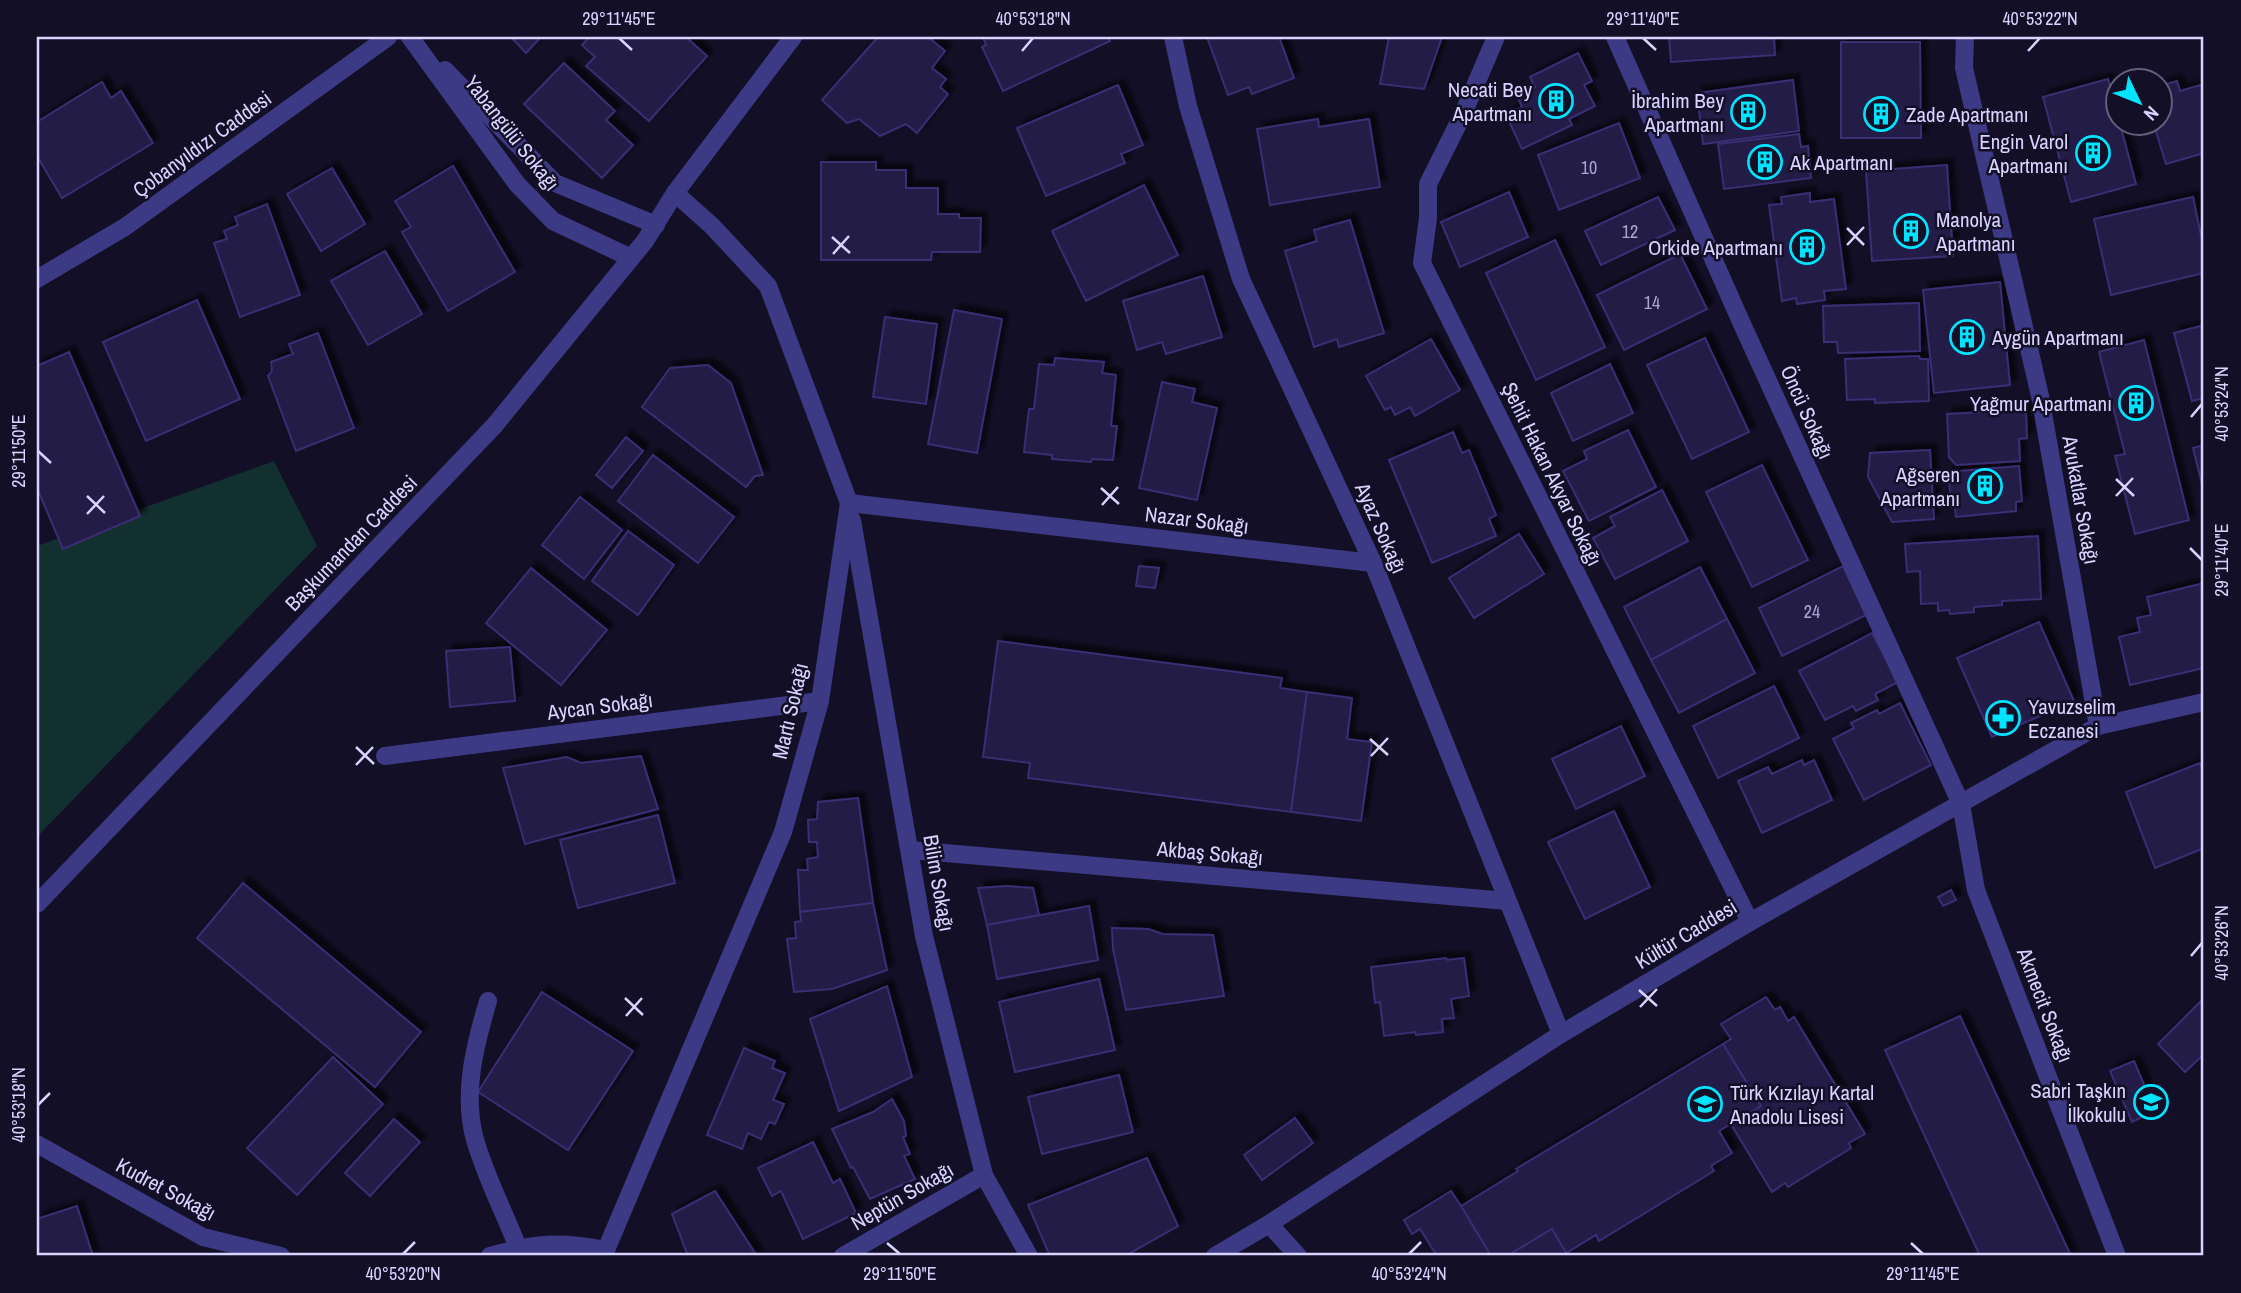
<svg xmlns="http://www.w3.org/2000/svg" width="2241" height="1293" viewBox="0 0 2241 1293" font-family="'Archivo Narrow',sans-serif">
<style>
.green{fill:#12302f}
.building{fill:#241b47;stroke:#3b2d73;stroke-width:2;filter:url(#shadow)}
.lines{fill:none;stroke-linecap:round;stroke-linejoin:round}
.minor{stroke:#3d3a85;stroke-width:18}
.ticks{fill:none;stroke:#d9d4ff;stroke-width:2.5}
.labels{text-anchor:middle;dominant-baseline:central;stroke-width:5;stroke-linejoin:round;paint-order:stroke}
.number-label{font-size:18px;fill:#aca6d1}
.poi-label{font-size:21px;fill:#d9d4ff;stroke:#130f26;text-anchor:end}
.street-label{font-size:21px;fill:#d9d4ff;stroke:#130f26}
.neatline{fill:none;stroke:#d9d4ff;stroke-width:2.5}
.ticks-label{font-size:18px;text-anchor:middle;fill:#d9d4ff}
</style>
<defs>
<filter id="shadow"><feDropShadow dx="6" dy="-6" stdDeviation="2" flood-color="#0009"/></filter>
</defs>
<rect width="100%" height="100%" fill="#130f26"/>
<!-- green -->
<path class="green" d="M274 461 317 546 37 837V546Z"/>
<!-- building -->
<g class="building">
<path d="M511 37H541L526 53Z"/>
<path d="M589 37H686L707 56 649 121 586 66 595 57 582 45Z"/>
<path d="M878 37H928L945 51 932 68 946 79 940 87 948 94 917 133 906 124 880 136 859 119 847 123 822 100Z"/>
<path d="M983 37H1108L1110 41 1003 91 982 47 986 45Z"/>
<path d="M1207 37H1279L1294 78 1252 94 1249 87 1228 95Z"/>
<path d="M1389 37H1442L1424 89 1380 84Z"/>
<path d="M1669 37H1774L1775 55 1671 62Z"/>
<path d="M1841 42H1920L1921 138H1841Z"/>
<path d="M1578 53 1592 81 1584 85 1595 106 1569 119 1572 125 1522 149 1506 115 1522 107 1517 96 1535 87 1530 77Z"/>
<path d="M564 63 615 111 606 120 633 145 602 178 524 104Z"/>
<path d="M2108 79 2136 184 2071 202 2043 97Z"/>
<path d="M1793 80 1799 131 1703 144 1697 93Z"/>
<path d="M2177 81 2180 91 2204 84V153L2166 164 2153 122H2160V86Z"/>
<path d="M102 82 111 98 121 91 153 143 62 198 37 156V122Z"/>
<path d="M1118 85 1143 145 1121 154 1125 163 1046 196 1017 128Z"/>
<path d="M1318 119 1319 127 1369 119 1380 187 1270 205 1257 129Z"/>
<path d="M1619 123 1640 178 1559 210 1538 155Z"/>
<path d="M1799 134 1801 147 1808 146 1811 178 1724 189 1718 144Z"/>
<path d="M821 162H876V170H906V188H938V214H959V218H981L980 252H932L931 260H821Z"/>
<path d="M1947 165 1953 256 1872 261 1866 171Z"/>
<path d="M453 166 515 272 448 311 402 232 411 227 395 201Z"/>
<path d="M332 168 365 224 321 251 287 194Z"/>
<path d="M1144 185 1178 255 1086 301 1052 231Z"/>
<path d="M1509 192 1528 237 1460 267 1441 222Z"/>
<path d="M1810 193V202L1834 199 1846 289 1824 291 1825 300 1797 304 1796 298 1782 301 1769 205 1782 204 1781 197Z"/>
<path d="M1658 197 1675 230 1601 265 1585 231Z"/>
<path d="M2193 197 2204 250V273L2111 295 2094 219Z"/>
<path d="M267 204 300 295 240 317 214 243 227 239 224 231 238 225 235 217Z"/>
<path d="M1350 220 1384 333 1339 347 1337 339 1314 347 1285 251 1317 241 1314 230Z"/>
<path d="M1555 240 1605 347 1536 380 1486 273Z"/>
<path d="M385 251 422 314 368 345 331 281Z"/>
<path d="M1680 254 1707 309 1624 350 1597 295Z"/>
<path d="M1203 276 1222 337 1166 354 1162 342 1137 350 1123 301Z"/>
<path d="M2000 282 2010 385 1934 393 1923 290Z"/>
<path d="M197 300 240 399 146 441 103 342Z"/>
<path d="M1919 303 1920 351 1838 353 1837 342H1824L1823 306Z"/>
<path d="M954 310 1002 319 977 453 928 444Z"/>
<path d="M885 317 937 324 926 404 873 397Z"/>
<path d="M2204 325V398L2192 401 2174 333Z"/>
<path d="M318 333 354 428 296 451 268 376 272 371 271 362 293 354 289 344Z"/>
<path d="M1705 338 1749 432 1692 459 1647 365Z"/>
<path d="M1431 339 1460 390 1415 416 1410 407 1395 415 1391 407 1385 410 1366 376Z"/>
<path d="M2144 340 2189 520 2135 534 2115 456 2125 454 2099 352Z"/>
<path d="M69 352 140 516 63 549 37 488V366Z"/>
<path d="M1919 356 1920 359H1928L1929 401 1875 403V399L1847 400 1845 359Z"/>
<path d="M1055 358 1104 362 1102 373 1116 375 1111 426H1117L1113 460 1092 459 1091 462 1052 459V455L1024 452 1029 409H1034L1039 364 1054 365Z"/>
<path d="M1610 364 1633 413 1573 441 1551 393Z"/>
<path d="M708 365 731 383 763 475 755 476 746 487 642 407 670 368Z"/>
<path d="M1162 382 1195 389 1192 402 1217 408 1197 500 1139 488Z"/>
<path d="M2026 410 2027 438 2019 439 2020 461 1956 465 1949 457 1947 414Z"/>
<path d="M1628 430 1656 487 1589 521 1563 471 1587 459 1584 451Z"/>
<path d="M1453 432 1462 453 1469 450 1496 515 1489 519 1496 536 1432 563 1389 460Z"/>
<path d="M626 437 643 451 612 488 596 475Z"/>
<path d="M2204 445V492L2193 448Z"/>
<path d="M1930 450 1934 519 1892 522 1868 477 1870 453Z"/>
<path d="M653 455 734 517 698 563 618 501Z"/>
<path d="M1762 465 1808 560 1752 587 1706 492Z"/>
<path d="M2019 466 2022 501 2016 502V511L1956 517 1954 500 1951 501 1948 472Z"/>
<path d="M1662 490 1688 541 1615 579 1593 538 1615 526 1610 517Z"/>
<path d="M580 497 622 530 584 579 542 545Z"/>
<path d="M628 531 674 565 638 615 592 581Z"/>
<path d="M1519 534 1544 574 1474 618 1449 578Z"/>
<path d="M2038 536 2041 599 2002 601V605L1974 607V612L1950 614 1949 610 1938 611V603L1921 604 1920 571 1907 572 1905 544Z"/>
<path d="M1139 566 1159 568 1155 588 1136 586Z"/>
<path d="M1843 566 1866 615 1782 656 1759 608Z"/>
<path d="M1700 567 1727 619 1651 660 1624 607Z"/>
<path d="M531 568 607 630 561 685 486 623Z"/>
<path d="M2204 583V668L2130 685 2119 637 2140 632 2137 618 2151 615 2147 597Z"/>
<path d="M1727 619 1755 673 1679 713 1651 660Z"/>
<path d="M2039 622 2074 701 1992 737 1957 658Z"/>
<path d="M1872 633 1898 682 1875 694 1878 700 1856 711 1853 706 1825 720 1799 671Z"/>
<path d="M998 641 1282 678 1280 688 1307 692 1291 812 1028 778 1030 763 983 757Z"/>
<path d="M510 647 515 701 450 707 446 651Z"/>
<path d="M1774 686 1799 738 1718 778 1693 726Z"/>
<path d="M1307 692 1352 698 1347 739 1372 742 1361 821 1291 812Z"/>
<path d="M1900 703 1931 765 1864 800 1833 739 1854 728 1851 723 1877 710 1879 714Z"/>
<path d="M1621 726 1645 776 1576 809 1552 759Z"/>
<path d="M641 756 658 809 525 844 503 768 567 757 581 763Z"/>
<path d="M1802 760 1804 765 1814 760 1832 800 1762 833 1738 781 1768 767 1772 774Z"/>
<path d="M2200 763 2204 774V848L2155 868 2126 792Z"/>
<path d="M858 798 873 903 800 912 798 870H808L807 859 818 857 817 842H809L808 820 817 819 818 802Z"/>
<path d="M1614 811 1650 887 1585 919 1548 842Z"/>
<path d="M658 815 675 883 578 908 560 840Z"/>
<path d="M243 883 421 1032 375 1087 197 938Z"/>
<path d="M1007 886 1033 888 1039 915 987 925 978 888Z"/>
<path d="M1951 890 1956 900 1943 906 1938 897Z"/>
<path d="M873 903 887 970 832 989 794 992 787 939 796 938 795 922 801 921 800 912Z"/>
<path d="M1089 906 1098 960 997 979 987 925Z"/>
<path d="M1112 928 1148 929 1163 934 1213 935 1224 996 1126 1010 1113 949Z"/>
<path d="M1446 958 1447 960 1464 958 1469 996 1451 999 1454 1018 1442 1019 1443 1032 1416 1035 1415 1032 1384 1036 1380 1002 1375 1003 1371 967Z"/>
<path d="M1099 979 1115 1050 1015 1072 999 1002Z"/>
<path d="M887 986 912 1077 839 1111 810 1019Z"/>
<path d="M542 992 633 1051 568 1150 478 1092Z"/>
<path d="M1766 997 1775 1010 1780 1007 1788 1021 1794 1017 1865 1134 1849 1143 1851 1148 1788 1187 1785 1183 1772 1192 1731 1124 1761 1106 1723 1044 1731 1039 1721 1024Z"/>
<path d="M2204 998V1054L2185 1072 2158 1044Z"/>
<path d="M1960 1016 2071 1256H1980L1885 1050Z"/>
<path d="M1723 1044 1761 1106 1719 1131 1732 1153 1711 1166 1714 1171 1599 1241 1596 1235 1566 1253 1552 1229 1507 1256H1491L1461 1206 1518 1171 1516 1169Z"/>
<path d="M744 1048 775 1061 772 1068 785 1073 773 1100 784 1104 775 1124 769 1122 761 1139 748 1133 742 1149 707 1135Z"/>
<path d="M333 1057 383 1104 297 1195 247 1148Z"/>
<path d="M2134 1061 2155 1111 2132 1122 2110 1071Z"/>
<path d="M1119 1075 1133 1132 1042 1154 1028 1097Z"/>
<path d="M892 1099 904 1121 906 1136 903 1137 910 1154 904 1156 915 1179 870 1199 853 1167 851 1168 832 1129 873 1112Z"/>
<path d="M1295 1118 1313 1143 1262 1180 1244 1155Z"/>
<path d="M394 1119 420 1142 370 1196 345 1173Z"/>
<path d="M813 1142 833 1183 840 1179 856 1213 803 1239 781 1191 772 1196 758 1168Z"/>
<path d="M1147 1158 1178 1226 1125 1256H1050L1028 1205Z"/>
<path d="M715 1191 757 1256H688L672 1214Z"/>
<path d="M1451 1191 1461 1206 1491 1256H1437L1420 1229 1412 1234 1404 1220Z"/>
<path d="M77 1206 93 1256H37V1219Z"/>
<path d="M1552 1229 1568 1256H1507Z"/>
</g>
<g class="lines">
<!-- minor -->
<g class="minor">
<path d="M410 37 517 184 553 221 631 258"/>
<path d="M1173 37 1188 106 1241 279 1373 563 1561 1034"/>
<path d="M1496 37 1463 114 1428 184V218L1422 263 1750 922"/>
<path d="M1615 37 1742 324 1961 804 1976 890 2117 1256"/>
<path d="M1965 37 1964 68 2040 396 2098 726"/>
<path d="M445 70 555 183 656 225"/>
<path d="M37 279 125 227 388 37"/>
<path d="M849 503 1373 563"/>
<path d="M852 520 924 936 984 1175 1029 1256"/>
<path d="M385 756 820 701"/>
<path d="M910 850 1507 901"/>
<path d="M37 904 494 426 645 241 675 193 793 37"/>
<path d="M488 1001C475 1045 463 1091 474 1136 484 1174 504 1211 518 1248"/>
<path d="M37 1144 203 1237 281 1256"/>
<path d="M1269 1224 1298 1256"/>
<path d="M490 1256C535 1243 560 1241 606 1250"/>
<path d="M605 1256 606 1250 783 832 820 701 849 503 768 286 712 226 675 193"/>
<path d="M843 1256 984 1175"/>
<path d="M1215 1256 1269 1224 1561 1034 1750 922 2098 726 2204 702"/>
</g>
</g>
<!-- ticks -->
<path class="ticks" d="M619 38 632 50M1643 38 1656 50M1022 51 1033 38M2028 51 2040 38M1847 228 1864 245M832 237 850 253M1847 245 1864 227M833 254 849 236M2191 417 2202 404M38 451 51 463M2116 479 2134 496M1101 488 1119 504M87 496 105 513M2116 496 2133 478M1102 505 1118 487M87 514 104 496M2190 548 2202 560M1370 739 1388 755M356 747 374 764M1371 756 1388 738M356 765 373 747M2191 956 2202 943M1639 990 1657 1006M625 998 643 1015M1640 1007 1657 989M626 1016 642 998M38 1105 50 1093M887 1243 900 1254M1911 1243 1923 1254M403 1254 415 1242M1409 1254 1421 1242"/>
<!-- icons -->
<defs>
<g id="building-ring" transform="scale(1.75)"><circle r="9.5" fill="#130f26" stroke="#00e5ff" stroke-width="1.5"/><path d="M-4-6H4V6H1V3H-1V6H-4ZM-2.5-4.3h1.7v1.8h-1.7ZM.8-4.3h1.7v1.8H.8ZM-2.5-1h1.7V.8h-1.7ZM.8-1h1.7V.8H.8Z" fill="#00e5ff"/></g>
<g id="pharmacy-ring" transform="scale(1.75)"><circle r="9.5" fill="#130f26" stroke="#00e5ff" stroke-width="1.5"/><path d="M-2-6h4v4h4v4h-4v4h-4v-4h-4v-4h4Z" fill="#00e5ff"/></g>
<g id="school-ring" transform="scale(1.75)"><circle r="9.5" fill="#130f26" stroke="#00e5ff" stroke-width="1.5"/><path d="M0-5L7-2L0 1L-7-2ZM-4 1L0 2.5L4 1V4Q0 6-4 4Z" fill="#00e5ff"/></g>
</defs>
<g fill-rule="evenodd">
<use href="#building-ring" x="1556" y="101"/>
<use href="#building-ring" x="1748" y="112"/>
<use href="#building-ring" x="1881" y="114"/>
<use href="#building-ring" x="2093" y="153"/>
<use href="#building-ring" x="1765" y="162"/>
<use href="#building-ring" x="1911" y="231"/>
<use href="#building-ring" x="1807" y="247"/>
<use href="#building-ring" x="1967" y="337"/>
<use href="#building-ring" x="2136" y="403"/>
<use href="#building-ring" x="1985" y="486"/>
<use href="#pharmacy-ring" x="2003" y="718"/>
<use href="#school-ring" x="2151" y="1102"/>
<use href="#school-ring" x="1705" y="1104"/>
</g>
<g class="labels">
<!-- number labels -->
<g class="number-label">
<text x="1589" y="167">10</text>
<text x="1630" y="231">12</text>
<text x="1652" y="302">14</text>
<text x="1812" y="611">24</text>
</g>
<!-- poi labels -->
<g class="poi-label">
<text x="1532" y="89">Necati Bey<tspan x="1532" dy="24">Apartmanı</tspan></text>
<text x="1724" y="100">İbrahim Bey<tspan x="1724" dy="24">Apartmanı</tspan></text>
<text x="1906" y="114" text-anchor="start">Zade Apartmanı</text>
<text x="2068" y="141">Engin Varol<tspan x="2068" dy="24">Apartmanı</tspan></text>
<text x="1790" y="162" text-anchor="start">Ak Apartmanı</text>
<text x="1936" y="219" text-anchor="start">Manolya<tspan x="1936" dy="24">Apartmanı</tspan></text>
<text x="1783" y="247">Orkide Apartmanı</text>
<text x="1992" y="337" text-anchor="start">Aygün Apartmanı</text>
<text x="2112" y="403">Yağmur Apartmanı</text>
<text x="1960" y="474">Ağseren<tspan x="1960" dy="24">Apartmanı</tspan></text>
<text x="2028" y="706" text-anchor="start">Yavuzselim<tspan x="2028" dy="24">Eczanesi</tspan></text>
<text x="2126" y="1090">Sabri Taşkın<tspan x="2126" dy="24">İlkokulu</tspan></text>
<text x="1730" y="1092" text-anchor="start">Türk Kızılayı Kartal<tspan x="1730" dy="24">Anadolu Lisesi</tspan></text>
</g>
<!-- street labels -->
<g class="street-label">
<text transform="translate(512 133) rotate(52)">Yabangülü Sokağı</text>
<text transform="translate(202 144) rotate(-36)">Çobanyıldızı Caddesi</text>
<text transform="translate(1807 412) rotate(66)">Öncü Sokağı</text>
<text transform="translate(1552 474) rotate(64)">Şehit Hakan Akyar Sokağı</text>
<text transform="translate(2081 500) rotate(80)">Avukatlar Sokağı</text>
<text transform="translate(1197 520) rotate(7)">Nazar Sokağı</text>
<text transform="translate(1381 528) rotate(66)">Ayaz Sokağı</text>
<text transform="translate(351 543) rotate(-46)">Başkumandan Caddesi</text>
<text transform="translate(600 706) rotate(-7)">Aycan Sokağı</text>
<text transform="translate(790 711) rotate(-77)">Martı Sokağı</text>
<text transform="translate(1210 853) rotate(5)">Akbaş Sokağı</text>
<text transform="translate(939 883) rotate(80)">Bilim Sokağı</text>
<text transform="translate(1686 934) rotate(-31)">Kültür Caddesi</text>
<text transform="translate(2045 1005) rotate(69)">Akmecit Sokağı</text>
<text transform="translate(166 1189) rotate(28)">Kudret Sokağı</text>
<text transform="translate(902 1196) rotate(-30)">Neptün Sokağı</text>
</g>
</g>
<!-- border -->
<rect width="2241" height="1293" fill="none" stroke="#130f26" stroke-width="77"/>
<!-- north arrow -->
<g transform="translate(2139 102) rotate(133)"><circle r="33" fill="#130f26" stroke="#625e7d" stroke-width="2"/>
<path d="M0-5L12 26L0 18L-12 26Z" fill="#00e5ff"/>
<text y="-10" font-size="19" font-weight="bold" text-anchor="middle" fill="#d9d4ff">N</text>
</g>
<rect x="38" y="38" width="2164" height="1216" class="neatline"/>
<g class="ticks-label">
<text x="619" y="25">29°11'45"E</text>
<text x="1033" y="25">40°53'18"N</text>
<text x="1643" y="25">29°11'40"E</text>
<text x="2040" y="25">40°53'22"N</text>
<text transform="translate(2222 404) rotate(-90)" y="6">40°53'24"N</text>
<text transform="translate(19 451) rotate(-90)" y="6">29°11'50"E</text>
<text transform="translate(2222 560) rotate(-90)" y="6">29°11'40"E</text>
<text transform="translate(2222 943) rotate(-90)" y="6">40°53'26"N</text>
<text transform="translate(19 1105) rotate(-90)" y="6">40°53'18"N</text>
<text x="403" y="1280">40°53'20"N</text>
<text x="900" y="1280">29°11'50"E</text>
<text x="1409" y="1280">40°53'24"N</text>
<text x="1923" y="1280">29°11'45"E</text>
</g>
</svg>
